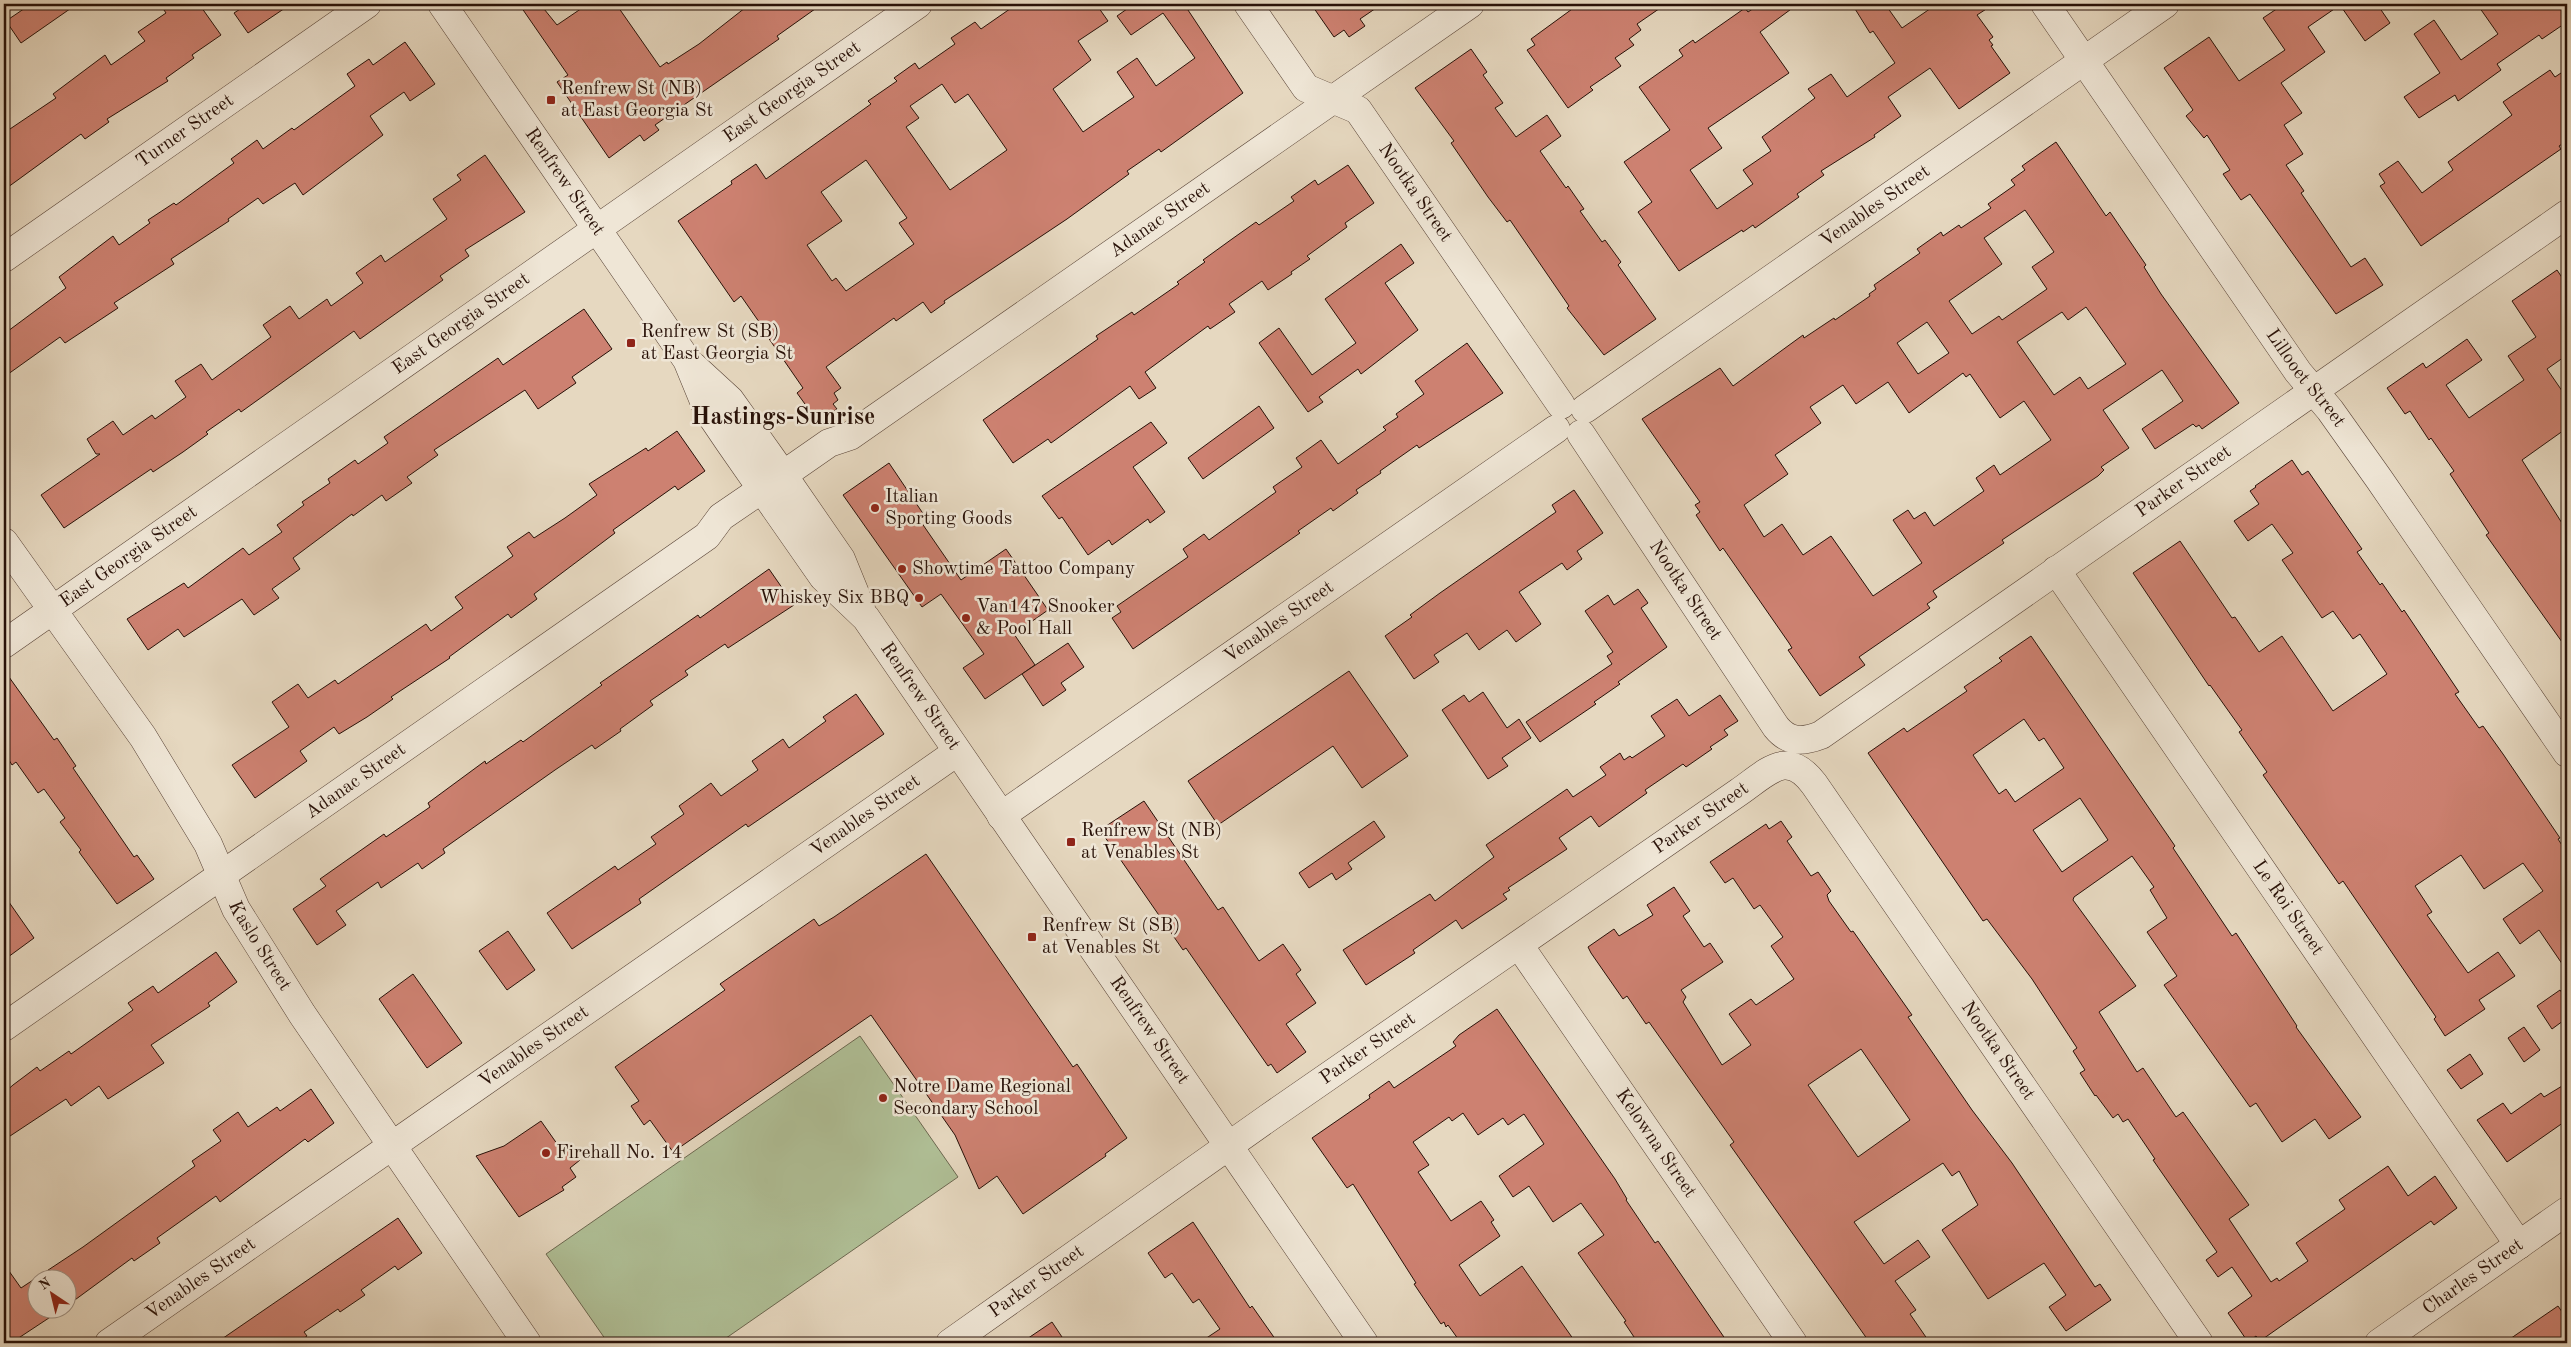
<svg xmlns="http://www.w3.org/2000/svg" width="2571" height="1347" viewBox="0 0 2571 1347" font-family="'Old Standard TT',serif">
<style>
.green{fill:#b0c097;stroke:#6c6850}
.building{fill:#cd8171;stroke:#281108;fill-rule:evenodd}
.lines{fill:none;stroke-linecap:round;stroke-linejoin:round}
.minor-casing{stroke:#584336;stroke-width:29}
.minor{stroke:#efe6d6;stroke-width:28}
.poi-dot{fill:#8f2418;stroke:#efe6d6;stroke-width:2}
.labels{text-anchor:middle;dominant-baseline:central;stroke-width:5;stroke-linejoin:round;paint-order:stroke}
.poi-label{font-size:19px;fill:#281108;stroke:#efe6d6;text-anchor:start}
.street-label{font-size:19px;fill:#281108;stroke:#efe6d6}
.district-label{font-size:24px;font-weight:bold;fill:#281108;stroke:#efe6d6}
</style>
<rect width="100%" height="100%" fill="#e6d8c0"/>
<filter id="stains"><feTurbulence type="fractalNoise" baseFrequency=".004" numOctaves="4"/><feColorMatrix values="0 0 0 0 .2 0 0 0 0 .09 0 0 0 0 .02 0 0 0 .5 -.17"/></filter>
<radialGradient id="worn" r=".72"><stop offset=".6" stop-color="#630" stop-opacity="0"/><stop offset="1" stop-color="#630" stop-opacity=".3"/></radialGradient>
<!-- green -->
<path class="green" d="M860 1036 958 1177 719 1343H608L546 1254Z"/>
<!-- building -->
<g class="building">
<path d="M31 4H77L21 43 6 21Z"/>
<path d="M160 4H199L221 35 192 55 194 58 166 78 168 81 107 119 109 122 85 139 81 134 4 190V133L56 98 53 94 105 55 111 65 145 41 138 32 166 13Z"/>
<path d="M248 4H291L248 33 234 13Z"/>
<path d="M519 4H540L557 25 588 4H616L660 67 667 62 668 64 699 44 750 4H822L777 36 779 39 655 125 659 130 644 141 640 135 609 158 557 82 568 75Z"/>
<path d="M1017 4H1096L1108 21 1078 41 1091 60 1053 89 1083 132 1134 97 1117 72 1137 58 1156 86 1195 58 1163 13 1131 35 1117 16 1134 4H1184L1243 93 1161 152 1159 149 1127 171 1129 174 1067 219 944 301 945 303 931 313 923 302 896 321 894 318 830 364 826 367 841 388 834 393 838 400 833 404 837 409 818 422 797 393 803 388 763 330 764 329 741 296 734 302 678 221 732 184 731 181 756 164 766 179 871 104 868 101 897 81 894 78 915 63 919 69 955 44 951 38 975 22 981 29ZM942 84 955 103 968 94 1007 150 950 190 906 127 919 118 910 106ZM866 160 907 218 899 223 914 244 846 291 836 278 832 281 807 245 842 221 821 192Z"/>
<path d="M1311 4H1382L1360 19 1365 26 1349 37 1344 30 1334 37Z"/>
<path d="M1579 4H1666L1637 24 1641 30 1629 39 1634 45 1615 58 1621 66 1590 87 1593 90 1568 108 1527 50 1535 45 1531 39Z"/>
<path d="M1760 4H1798L1760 32 1789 73 1708 128 1722 148 1690 170 1717 209 1753 184 1743 170 1771 151 1762 137 1815 98 1808 89 1831 74 1847 97 1895 63 1873 31 1870 33 1852 4H1885L1902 28 1937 4H1994L1977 15 1993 37 1989 40 1993 45 1991 46 2010 73 1959 109 1930 68 1888 97 1901 116 1874 135 1875 137 1821 171 1824 175 1797 194 1799 197 1755 228 1753 225 1743 232 1742 230 1679 271 1638 212 1652 202 1624 162 1670 130 1639 87 1683 56 1679 50 1693 40 1695 43 1745 8 1748 12Z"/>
<path d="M2284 4H2377L2390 23 2365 41 2340 5 2308 27 2325 52 2281 83 2302 113 2284 125 2303 154 2286 165 2304 191 2301 193 2351 267 2365 258 2383 285 2336 314 2250 194 2241 200 2223 174 2230 170 2207 135 2204 138 2186 116 2193 110 2164 68 2209 37 2239 81 2285 50 2263 18Z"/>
<path d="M2477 4H2567V22L2542 39 2539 35 2497 64 2501 70 2458 101 2455 95 2419 118 2404 97 2440 73 2414 34 2434 20 2461 60 2498 34Z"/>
<path d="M405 42 435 84 410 101 404 92 370 116 383 135 303 195 295 183 263 204 258 198 228 219 229 221 171 259 174 264 114 303 118 308 65 343 60 337 4 377V334L66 288 59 277 113 236 119 245 150 223 148 220 174 203 176 205 234 163 231 159 257 140 263 149 292 128 294 130 355 86 347 74 369 59 373 65Z"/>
<path d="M1471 49 1487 72 1483 75 1503 103 1495 108 1516 137 1547 115 1561 136 1540 151 1566 188 1568 186 1584 209 1580 211 1602 242 1605 240 1621 262 1618 265 1656 319 1604 355 1567 308 1569 306 1510 220 1507 222 1488 197 1451 143 1454 141 1415 88Z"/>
<path d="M2567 69V141L2559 146 2561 149 2421 246 2380 186 2385 183 2379 174 2398 161 2422 193 2453 170 2448 162 2512 115 2503 102 2550 70 2555 77Z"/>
<path d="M2056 142 2106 216 2110 212 2146 265 2144 267 2161 294 2239 403 2202 429 2199 425 2196 427 2193 424 2155 449 2142 429 2183 401 2162 370 2103 410 2129 448 2101 467 2104 470 2098 476 2002 540 2004 543 1933 591 1937 597 1927 604 1930 608 1859 657 1865 665 1820 696 1788 650 1792 648 1789 643 1723 548 1720 551 1696 515 1700 512 1695 505 1700 502 1642 419 1720 368 1733 386 1803 335 1804 338 1834 318 1835 320 1870 296 1869 294 1876 289 1874 285 1920 253 1917 249 1941 232 1943 236 1959 225 1961 228 1991 208 1988 204 2015 185 2011 180 2025 170 2022 166ZM2025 210 2054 252 2032 267 2047 289 2002 320 1999 316 1972 334 1949 301 2002 264 1984 238ZM2086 307 2126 364 2088 389 2080 377 2054 395 2017 342 2062 312 2068 320ZM1927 322 1949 353 1918 374 1897 343ZM1963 373 1966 377 1970 374 2000 418 2024 401 2051 440 2000 475 1994 465 1976 478 1984 491 1934 526 1925 512 1914 519 1908 510 1893 520 1922 563 1873 596 1831 536 1803 555 1782 524 1764 537 1744 505 1788 474 1775 455 1821 423 1810 407 1843 385 1856 404 1888 382 1909 413Z"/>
<path d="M485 155 525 212 465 250 469 256 440 276 443 280 360 339 354 331 241 412 239 409 206 432 208 434 183 452 153 472 151 469 64 528 41 495 100 454H96L87 439 113 421 123 435 152 415 155 419 186 397 175 381 201 364 212 380 271 337 263 325 290 306 299 319 327 299 331 306 363 283 356 273 381 255 385 262 447 219 433 199 461 180 457 175Z"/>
<path d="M1348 165 1374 203 1345 223 1347 227 1307 256 1310 259 1291 272 1292 274 1268 290 1262 281 1229 304 1235 312 1210 329 1208 326 1145 372 1156 388 1139 399 1130 386 1051 443 1048 439 1013 463 983 420 1098 339 1096 336 1132 312 1134 315 1179 284 1177 282 1205 262 1203 260 1232 239 1256 222 1259 225 1294 201 1291 197 1315 180 1318 185Z"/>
<path d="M1401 244 1414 263 1385 283 1418 330 1361 374 1358 369 1319 397 1323 402 1308 412 1259 343 1279 328 1312 375 1356 343 1325 299Z"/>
<path d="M2557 270 2567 285V355L2547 369 2567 398V428L2522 460 2567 531V649L2486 535 2489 533 2450 474 2454 471 2431 438 2429 440 2410 411 2405 414 2387 388 2423 363 2426 368 2467 339 2482 360 2446 385 2469 418 2524 380 2508 356 2536 337 2512 301Z"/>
<path d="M584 309 612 349 572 377 576 383 538 409 525 390 434 450 438 455 407 477 412 483 386 501 382 495 353 516 352 514 293 558 300 569 272 589 279 598 254 615 242 599 184 637 178 629 148 650 127 619 184 583 188 588 243 548 249 555 282 532 277 525 304 505 302 502 330 483 328 479 355 460 358 464 388 443 384 437 498 358 503 365Z"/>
<path d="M1467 343 1503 393 1419 448 1417 445 1380 471 1381 473 1356 490 1358 493 1333 511 1331 508 1298 531 1300 533 1133 649 1112 618 1121 612 1117 606 1188 557 1183 549 1204 534 1209 540 1276 492 1273 487 1302 467 1296 458 1321 440 1338 464 1386 430 1383 427 1398 417 1396 414 1424 394 1415 381Z"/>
<path d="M1259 406 1274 428 1203 479 1188 458Z"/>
<path d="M1151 422 1167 443 1133 467 1165 512 1150 523 1148 519 1112 545 1109 540 1088 555 1062 517 1059 519 1042 496Z"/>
<path d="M677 431 705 471 678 490 675 486 613 530 615 533 534 594 537 599 511 618 508 614 449 657 450 658 391 697 393 699 367 717 339 734 334 727 300 751 307 761 255 798 232 765 289 727 272 702 298 684 308 698 335 680 338 684 426 624 431 631 463 608 455 597 513 556 507 547 529 532 534 538 565 518 597 495 589 484 646 448 648 451Z"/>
<path d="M2292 460 2302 475 2308 471 2362 549 2357 552 2380 585 2382 583 2402 612 2404 610 2459 692 2455 694 2479 728 2483 726 2503 754 2560 838 2558 839 2567 853V971L2539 930 2520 944 2503 919 2543 891 2523 863 2484 889 2461 855 2415 886 2432 912 2427 915 2468 973 2498 952 2515 976 2479 1000 2485 1009 2445 1036 2434 1019 2436 1017 2343 881 2339 884 2263 775 2267 772 2239 732 2242 730 2210 685 2209 686 2133 573 2180 541 2232 618 2235 617 2259 652 2282 636 2333 711 2387 674 2360 634 2353 639 2333 611 2322 618 2282 560 2293 553 2272 524 2248 541 2234 521 2259 504 2250 491 2256 487 2255 486Z"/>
<path d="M889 463 924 515 919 519 961 580 1006 549 1048 610 1014 634 1035 665 985 699 963 668 984 654 941 594 922 607 843 495Z"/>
<path d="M1574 490 1603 533 1577 551 1582 559 1567 570 1562 563 1519 592 1541 624 1516 642 1507 630 1479 650 1467 633 1434 655 1439 662 1414 679 1385 636 1412 617 1410 615 1440 593 1556 512 1552 505Z"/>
<path d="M769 569 794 605 728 648 725 644 685 671 688 675 650 701 653 705 620 729 621 731 595 749 592 745 555 770 443 849 445 853 422 869 418 863 381 888 378 882 336 911 346 925 317 945 293 909 326 886 320 879 384 834 386 837 430 807 428 803 485 761 486 764 521 740 523 742 602 685 600 683 698 615 700 618Z"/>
<path d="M1638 589 1648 603 1641 608 1667 647 1618 682 1620 684 1594 702 1596 704 1540 742 1526 722 1612 664 1607 656 1613 652 1585 611 1608 595 1614 605Z"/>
<path d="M2031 636 2175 846 2173 848 2232 936 2236 933 2297 1026 2296 1027 2361 1117 2329 1139 2315 1119 2282 1142 2256 1103 2250 1107 2164 985 2177 976 2147 932 2167 918 2150 890 2154 887 2132 856 2074 897 2073 900 2136 986 2099 1012 2137 1072 2143 1068 2176 1117 2183 1112 2249 1205 2229 1219 2271 1282 2277 1278 2279 1281 2308 1261 2296 1243 2345 1209 2339 1200 2388 1166 2408 1196 2435 1176 2457 1208 2434 1225 2431 1221 2260 1341 2256 1336 2248 1342 2228 1313 2252 1296 2232 1267 2218 1277 2206 1260 2217 1252 2153 1160 2155 1159 2128 1119 2123 1122 2118 1114 2113 1118 2096 1095 2095 1096 2080 1073 2085 1070 2073 1051 2077 1048 2032 979 1987 919 1983 921 1868 753 1904 728 1907 732 1967 691 1964 687 2002 661 1999 658ZM2024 719 2039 741 2044 738 2064 768 2015 802 2006 789 1999 794 1973 755ZM2080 798 2108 840 2062 872 2033 830Z"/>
<path d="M1068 643 1084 667 1061 683 1066 690 1043 706 1022 674Z"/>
<path d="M4 670 54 740 57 738 76 766 73 768 134 857 137 855 154 879 117 904 79 852 81 850 60 822 65 818 44 789 38 793 16 762 12 765 4 752Z"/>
<path d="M1349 671 1408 756 1362 788 1333 746 1218 825 1188 781Z"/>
<path d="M1483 692 1507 728 1519 719 1531 738 1502 758 1508 766 1488 779 1442 710 1464 695 1469 702Z"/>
<path d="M856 694 884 734 748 827 746 824 639 899 641 903 572 949 547 913 615 866 618 870 656 844 651 837 684 814 679 806 711 783 721 796 758 770 752 761 783 739 789 748 826 721 823 717Z"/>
<path d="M1720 695 1738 721 1724 730 1728 735 1710 747 1712 749 1686 767 1683 764 1645 790 1647 793 1599 827 1591 816 1559 838 1567 849 1508 888 1510 890 1503 894 1507 899 1462 929 1456 920 1413 950 1415 953 1366 985 1343 950 1430 894 1435 901 1494 857 1486 845 1567 789 1573 797 1606 775 1600 767 1620 753 1624 760 1630 756 1632 758 1665 736 1651 716 1677 699 1689 716Z"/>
<path d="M1144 801 1218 910 1223 907 1259 961 1283 944 1301 970 1296 974 1316 1003 1286 1024 1306 1052 1277 1073 1271 1064 1268 1066 1186 948 1183 950 1100 830Z"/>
<path d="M1374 821 1385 837 1348 863 1352 869 1336 880 1332 873 1309 888 1299 873Z"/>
<path d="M1781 821 1792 837 1787 841 1811 876 1818 872 1831 891 1827 895 1829 901 1851 932 1853 931 1912 1015 1908 1017 1972 1110 2012 1163 2095 1287 2100 1284 2111 1300 2066 1331 2049 1307 2066 1295 2044 1263 1988 1299 1942 1230 1978 1205 1959 1171 1952 1176 1943 1163 1854 1222 1884 1264 1918 1240 1930 1257 1895 1281 1916 1310 1910 1314 1930 1343H1870L1730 1145 1734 1142 1649 1022 1646 1024 1627 996 1623 999 1591 953 1588 947 1614 929 1619 936 1653 915 1647 905 1674 887 1690 911 1683 916 1704 947 1710 943 1723 962 1681 990 1686 997 1683 1002 1722 1065 1751 1045 1729 1014 1751 999 1756 1005 1794 979 1771 946 1783 937 1760 905 1754 909 1733 878 1725 883 1710 862 1766 824 1769 829ZM1861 1049 1910 1120 1858 1157 1808 1085Z"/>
<path d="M926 854 1073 1067 1077 1064 1127 1138 1105 1154 1106 1156 1023 1214 997 1176 979 1189 955 1135 871 1015 673 1152 650 1120 644 1125 631 1106 639 1101 615 1067 725 990 720 984 814 919 819 926 834 917Z"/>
<path d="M4 895 34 938 4 960Z"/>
<path d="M508 931 535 970 507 990 479 951Z"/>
<path d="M216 952 237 982 208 1003 210 1006 151 1045 164 1063 108 1099 99 1086 71 1106 66 1099 4 1140V1093L13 1085 37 1067 40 1071 69 1051 71 1054 133 1010 128 1003 153 986 158 993Z"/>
<path d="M413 974 462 1043 427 1068 379 999Z"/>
<path d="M2560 990 2567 1000V1018L2552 1029 2537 1006Z"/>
<path d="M1497 1009 1615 1179 1627 1199 1626 1200 1655 1243 1658 1241 1728 1343H1638L1624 1322 1626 1321 1578 1253 1604 1235 1581 1203 1553 1222 1529 1186 1513 1197 1499 1176 1544 1144 1524 1114 1508 1125 1503 1118 1478 1135 1463 1113 1452 1121 1449 1117 1413 1142 1429 1165 1418 1172 1451 1221 1481 1201 1494 1220 1491 1222 1500 1236 1459 1265 1480 1296 1522 1266 1576 1343H1461L1448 1325 1446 1327 1444 1322 1441 1324 1414 1284 1416 1283 1353 1184 1347 1188 1312 1138 1370 1098 1369 1095 1389 1081 1394 1088 1456 1046 1453 1042 1459 1035Z"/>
<path d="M2524 1027 2540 1050 2524 1062 2508 1038Z"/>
<path d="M2470 1054 2483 1074 2461 1089 2447 1070Z"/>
<path d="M2567 1083V1120L2507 1162 2477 1120 2503 1103 2511 1114 2541 1093 2544 1097Z"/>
<path d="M311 1089 334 1123 308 1142 305 1139 220 1202 216 1196 157 1238 160 1243 134 1261 132 1258 68 1305V1280H38V1310H61L11 1343H4V1264L21 1288 83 1247 195 1166 192 1161 221 1141 213 1130 238 1112 248 1127 277 1107 280 1111Z"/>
<path d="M541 1121 560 1148 568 1143 580 1160 570 1168 576 1177 562 1187 564 1190 519 1217 476 1156 504 1146Z"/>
<path d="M398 1218 422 1253 398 1270 395 1266 361 1290 365 1295 340 1312 338 1309 304 1332 307 1336 297 1343H216Z"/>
<path d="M1193 1222 1250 1308 1252 1306 1278 1343H1199L1220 1329 1199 1299 1193 1303 1172 1273 1165 1278 1148 1253Z"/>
<path d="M2558 1306 2567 1319V1343H2504Z"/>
<path d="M1052 1322 1066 1343H1021Z"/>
</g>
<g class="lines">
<!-- minor casing -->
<g class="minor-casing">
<g id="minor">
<path id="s1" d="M442 4 687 360 708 411 729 442 823 577 866 618 1364 1343"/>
<path id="s2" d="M1248 4 1306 88 1358 110 1561 405"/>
<path id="s3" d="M2045 4 2298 372 2330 410 2379 479 2567 753"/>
<path id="s4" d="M4 258 367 4"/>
<path d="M693 366 730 400 772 459 841 559 861 608"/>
<path id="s5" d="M1585 409 2165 4"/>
<path id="s6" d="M1581 434 1776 727C1789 743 1803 742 1821 735L2567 214"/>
<path id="s7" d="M783 475 829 443 850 436 1470 4"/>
<path id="s8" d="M4 542 143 737 208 844 236 909 302 1014 527 1343"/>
<path id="s9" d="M2056 570 2519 1245"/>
<path id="s10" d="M4 644 918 4"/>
<path id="s11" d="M1001 816 1556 429"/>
<path id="s12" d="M1519 945 1793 1343"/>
<path id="s13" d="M4 1027 707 536 721 517 762 489"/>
<path id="s14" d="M109 1343 957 752"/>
<path id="s15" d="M950 1343 1268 1118 1739 792C1768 772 1787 748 1814 784L2199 1343"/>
<path id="s16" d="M2379 1343 2567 1211"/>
</g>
</g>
<!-- minor -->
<use href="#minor" class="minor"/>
</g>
<!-- markers -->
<g class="poi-dot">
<rect x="546" y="95" width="10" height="10" rx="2.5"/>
<rect x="626" y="338" width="10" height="10" rx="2.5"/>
<circle cx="875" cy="508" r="5"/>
<circle cx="902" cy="569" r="5"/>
<circle cx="919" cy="598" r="5"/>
<circle cx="966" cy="618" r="5"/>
<rect x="1066" y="837" width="10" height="10" rx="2.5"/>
<rect x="1027" y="932" width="10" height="10" rx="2.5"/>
<circle cx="883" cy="1098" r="5"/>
<circle cx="546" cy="1153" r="5"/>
</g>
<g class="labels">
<!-- poi labels -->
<g class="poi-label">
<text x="561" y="89">Renfrew St (NB)<tspan x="561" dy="22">at East Georgia St</tspan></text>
<text x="641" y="332">Renfrew St (SB)<tspan x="641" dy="22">at East Georgia St</tspan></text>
<text x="885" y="497">Italian<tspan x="885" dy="22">Sporting Goods</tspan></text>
<text x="912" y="569">Showtime Tattoo Company</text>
<text x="909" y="598" text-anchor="end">Whiskey Six BBQ</text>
<text x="976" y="607">Van147 Snooker<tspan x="976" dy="22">&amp; Pool Hall</tspan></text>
<text x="1081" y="831">Renfrew St (NB)<tspan x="1081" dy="22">at Venables St</tspan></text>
<text x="1042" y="926">Renfrew St (SB)<tspan x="1042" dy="22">at Venables St</tspan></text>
<text x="893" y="1087">Notre Dame Regional<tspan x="893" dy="22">Secondary School</tspan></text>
<text x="556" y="1153">Firehall No. 14</text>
</g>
<!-- street labels -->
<g class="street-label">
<text stroke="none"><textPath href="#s10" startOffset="962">East Georgia Street</textPath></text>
<text stroke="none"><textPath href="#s4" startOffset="221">Turner Street</textPath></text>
<text stroke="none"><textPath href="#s1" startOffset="216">Renfrew Street</textPath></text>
<text stroke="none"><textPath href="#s2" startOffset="259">Nootka Street</textPath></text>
<text stroke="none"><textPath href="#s5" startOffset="354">Venables Street</textPath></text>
<text stroke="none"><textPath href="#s7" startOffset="456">Adanac Street</textPath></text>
<text stroke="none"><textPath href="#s10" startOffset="558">East Georgia Street</textPath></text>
<text stroke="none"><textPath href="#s3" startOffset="456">Lillooet Street</textPath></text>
<text stroke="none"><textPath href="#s6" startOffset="844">Parker Street</textPath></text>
<text stroke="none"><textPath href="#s10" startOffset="152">East Georgia Street</textPath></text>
<text stroke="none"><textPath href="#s6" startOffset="188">Nootka Street</textPath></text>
<text stroke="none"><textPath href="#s11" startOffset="339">Venables Street</textPath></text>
<text stroke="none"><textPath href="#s1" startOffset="844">Renfrew Street</textPath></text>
<text stroke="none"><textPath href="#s13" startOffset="429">Adanac Street</textPath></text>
<text stroke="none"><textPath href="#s14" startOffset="922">Venables Street</textPath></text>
<text stroke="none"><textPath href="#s15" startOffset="916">Parker Street</textPath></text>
<text stroke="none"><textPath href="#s9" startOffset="410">Le Roi Street</textPath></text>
<text stroke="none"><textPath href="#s8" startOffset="479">Kaslo Street</textPath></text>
<text stroke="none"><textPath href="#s1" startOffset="1249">Renfrew Street</textPath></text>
<text stroke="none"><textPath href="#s14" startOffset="518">Venables Street</textPath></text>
<text stroke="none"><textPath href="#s15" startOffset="511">Parker Street</textPath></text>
<text stroke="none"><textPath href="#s15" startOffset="1376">Nootka Street</textPath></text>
<text stroke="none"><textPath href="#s12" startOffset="241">Kelowna Street</textPath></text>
<text stroke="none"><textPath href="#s16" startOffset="115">Charles Street</textPath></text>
<text stroke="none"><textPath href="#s14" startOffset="112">Venables Street</textPath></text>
<text stroke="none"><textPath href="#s15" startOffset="106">Parker Street</textPath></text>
</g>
<!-- district labels -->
<g class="district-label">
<text x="783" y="418">Hastings-Sunrise</text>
</g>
</g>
<!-- margin -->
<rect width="2571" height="1347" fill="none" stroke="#e6d8c0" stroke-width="20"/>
<rect x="5" y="5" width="2561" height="1337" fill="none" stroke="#281108" stroke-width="2.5"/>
<rect x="10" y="10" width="2551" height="1327" fill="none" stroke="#281108"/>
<!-- north arrow -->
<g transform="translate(52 1294) rotate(325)"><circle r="24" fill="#efe6d6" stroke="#9f9184"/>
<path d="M0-4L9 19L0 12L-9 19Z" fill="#8f2418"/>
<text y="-8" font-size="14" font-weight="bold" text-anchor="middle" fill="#281108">N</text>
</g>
<rect width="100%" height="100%" filter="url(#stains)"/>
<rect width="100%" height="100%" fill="url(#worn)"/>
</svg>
